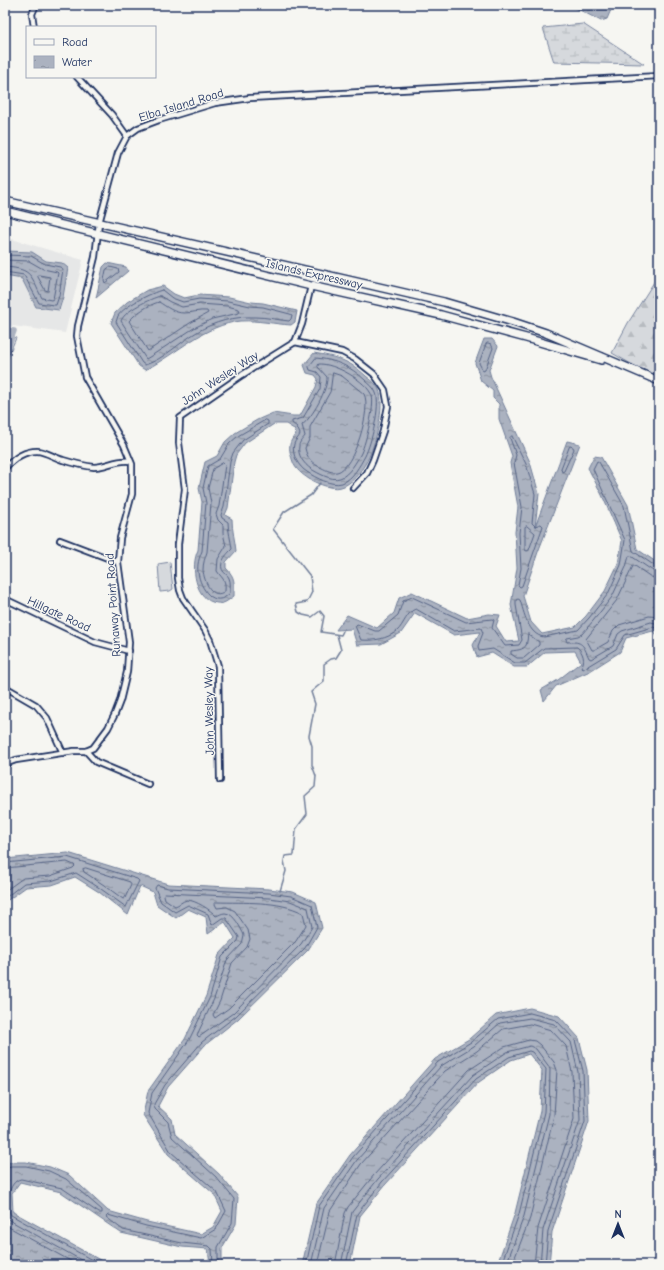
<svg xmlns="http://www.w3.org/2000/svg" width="664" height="1270" viewBox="0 0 664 1270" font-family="'Comic Neue',sans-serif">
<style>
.built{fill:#e6e7e7}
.forest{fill:url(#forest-firs);stroke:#78849e}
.wetland{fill:url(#wetland-marsh);stroke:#78849e}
.park{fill:url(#park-crowns);stroke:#78849e}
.pitch{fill:#d6d9dd;stroke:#78849e}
.water{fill:url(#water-ripples);stroke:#717e99}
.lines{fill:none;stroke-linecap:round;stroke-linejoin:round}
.shore{stroke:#556385;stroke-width:1}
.stream{stroke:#717e99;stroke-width:1.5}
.canal{stroke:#abb2c0;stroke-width:5.5}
.street-casing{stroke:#1b2f5e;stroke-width:8}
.primary-casing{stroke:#1b2f5e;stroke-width:10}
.street{stroke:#f6f6f2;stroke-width:4.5}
.primary{stroke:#f6f6f2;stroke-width:7}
.labels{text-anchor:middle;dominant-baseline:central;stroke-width:3;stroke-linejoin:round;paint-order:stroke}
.street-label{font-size:12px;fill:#1b2f5e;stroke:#f6f6f2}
</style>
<defs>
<pattern id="forest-firs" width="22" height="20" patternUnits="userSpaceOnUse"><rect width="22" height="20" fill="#d6d9dd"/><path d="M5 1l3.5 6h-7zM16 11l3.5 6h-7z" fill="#b7bbc0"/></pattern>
<pattern id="wetland-marsh" width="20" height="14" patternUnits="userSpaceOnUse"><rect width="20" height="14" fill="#d6d9dd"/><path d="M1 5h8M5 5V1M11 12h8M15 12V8" fill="none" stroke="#b7bbc0"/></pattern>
<pattern id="park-crowns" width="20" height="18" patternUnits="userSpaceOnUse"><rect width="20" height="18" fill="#d6d9dd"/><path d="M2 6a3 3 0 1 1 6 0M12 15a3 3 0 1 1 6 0" fill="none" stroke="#b7bbc0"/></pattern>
<pattern id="water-ripples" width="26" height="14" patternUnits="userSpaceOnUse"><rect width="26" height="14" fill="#abb2c0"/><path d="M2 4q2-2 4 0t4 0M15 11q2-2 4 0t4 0" fill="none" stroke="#8a919f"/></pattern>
</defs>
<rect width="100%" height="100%" fill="#f6f6f2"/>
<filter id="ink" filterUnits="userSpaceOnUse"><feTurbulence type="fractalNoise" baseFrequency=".025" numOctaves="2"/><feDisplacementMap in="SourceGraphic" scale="8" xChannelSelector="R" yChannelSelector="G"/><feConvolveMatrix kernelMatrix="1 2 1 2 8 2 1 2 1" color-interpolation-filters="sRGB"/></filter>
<g filter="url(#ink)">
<!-- built -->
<path class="built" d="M5 237 83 260 65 333 5 325Z"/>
<!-- forest -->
<path class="forest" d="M659 274V380L612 353 628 323Z"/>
<!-- wetland -->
<path class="wetland" d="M583 24 644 64 554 62 543 28Z"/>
<!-- park -->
<path class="park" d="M5 334 16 338 5 363Z"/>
<!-- pitch -->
<path class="pitch" d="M170 562 173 589 170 591 160 592 158 564Z"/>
<!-- water -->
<g class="water">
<path d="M570 5H613L607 19 601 21Z"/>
<path d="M5 251 32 252 46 261 62 263 68 268 63 297 59 310 36 307 22 279 5 276Z"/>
<path d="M107 263 126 267 128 271 96 298 103 267Z"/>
<path d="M163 286 174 294 184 298 199 295 229 297 251 302 263 303 297 311 295 322 291 325C274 324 258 320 241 321 204 325 178 353 145 370L139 366 111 323 115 313 127 302 147 290Z"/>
<path d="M484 339H492L498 346 489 370 491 377 530 462 539 494 535 527 567 441 580 444 538 552 523 596 531 622 542 634 575 627 586 616 605 591 618 564 622 541 602 495 588 468 594 456 601 457 628 505 637 549 659 564V639L653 631 626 638 620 652 590 671 556 686 544 701 541 690 558 680 581 662 575 651 545 652 527 667H514L492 653 477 657 473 645 480 632 454 635 415 613 401 633 381 644 357 645 352 629 336 630 347 615 377 628 394 613 399 598 412 592 467 618 489 614 500 615 496 626 506 642 519 641 511 605 517 568 515 532 518 507 510 463 512 456 499 419V404L493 398V391L481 381 475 363Z"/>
<path d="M314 353C336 357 349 360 366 376 370 379 374 382 377 386 387 400 376 442 369 457 364 467 355 481 344 486 334 491 318 484 309 479 303 475 295 469 293 462 289 450 287 444 296 434L294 429 286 424H274L245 443 236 455 234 462 228 508 225 515 232 519C232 531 235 540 236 551L226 562V568C236 578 234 583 234 596 231 598 227 602 223 603 221 604 219 603 217 603 195 601 190 566 198 550L202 502 199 488 205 462 217 456 225 442 235 433 257 420 273 413 293 416H300L316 387 318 379 315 375 307 373 304 365Z"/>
<path d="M68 853 168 884 269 889 293 892 316 902 322 928 308 950 238 1019 205 1045 168 1087 158 1106 172 1119 175 1134 219 1174 238 1197 236 1224 222 1248V1265H210L208 1249 182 1247 121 1233 61 1192 20 1182 12 1193 13 1212 109 1265H17L5 1258V1166L8 1162H26L50 1167 69 1175 108 1211 147 1222 201 1234 213 1227 222 1211 214 1194 168 1154 143 1115 148 1091 185 1039 206 996 219 955 235 938 225 922 208 934 206 917 188 909 176 918 157 905 153 892 140 886 128 915 99 892 75 877 52 885 26 887 5 902V859Z"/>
<path d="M530 1008 559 1016 579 1038 587 1070 589 1121 552 1232 549 1265H497L515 1213 540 1111 542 1070 529 1054 511 1060 479 1082 385 1185 360 1216 350 1265H302L316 1204 350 1155 435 1059 469 1039 496 1015Z"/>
</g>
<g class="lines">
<!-- shore -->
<g class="shore">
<path d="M5 255 31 256 45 264 60 267 63 269 59 296 56 305H54L39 303 24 275 5 272"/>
<path d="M5 260 29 261 43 269 57 272 58 273 53 299 51 300 42 298C30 276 34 269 5 267"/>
<path d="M110 267 118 269 119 272 105 283 104 280 106 270Z"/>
<path d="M39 275 50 277 48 291 45 290 38 277Z"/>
<path d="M162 290 172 298 183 302 199 299 228 301 250 306 263 307 290 314 292 315 291 319 289 321C278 320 267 317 255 317 235 316 214 322 197 332 180 342 164 359 145 365L142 363 116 322C117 320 117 318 118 316 124 306 151 293 162 290Z"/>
<path d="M160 296 170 302 182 307 200 304 227 306 239 309 240 311 239 313 212 319 194 328 151 356 146 359 121 321C125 310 150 299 160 296Z"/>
<path d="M159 302C167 307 174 313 184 313 192 313 199 310 207 311L208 313 190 323 148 351 129 321C136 313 148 305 159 302Z"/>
<path d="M488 343 491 344 493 348 485 370 483 371 479 363 486 344Z"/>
<path d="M316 358C336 360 350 366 365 380 369 384 374 387 376 393 381 406 371 444 365 456 360 465 353 479 342 483 331 486 316 478 307 472 299 467 291 455 294 444 295 440 299 438 300 434L297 427 292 423V421L303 418 320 389 321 377 317 372 310 370 309 367Z"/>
<path d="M319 364C334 363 367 381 372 396 375 406 366 442 361 453 357 461 349 475 340 478 331 481 318 473 311 469 304 464 297 455 299 446 299 442 303 439 305 436L302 425C312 418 328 389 327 377L318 367Z"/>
<path d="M333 373 342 376 364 394C372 408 354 469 337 472 332 473 326 470 322 468 312 464 307 458 305 448L310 438V427L330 392Z"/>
<path d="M266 420 268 421V424L243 440 233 453 230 462 224 507 221 515 222 518 228 522C228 531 231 540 232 549 227 554 218 563 223 571 224 573 228 575 229 578 231 582 230 588 230 593 214 610 200 588 198 572 197 565 199 558 202 551L206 503 203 488 208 466 220 459 229 444 238 436Z"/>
<path d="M512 436 526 464 535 494 532 523 535 526 541 524 543 526 522 586 520 587 518 585 521 568 519 533 522 507 514 463 516 455 510 438Z"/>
<path d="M570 446 573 447 574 449 564 471 562 472 561 469Z"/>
<path d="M223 463 225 465 219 506 216 514 218 520 223 525V533L226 546 218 559 217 571C223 580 226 579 225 591 212 601 204 581 203 570 203 563 205 558 207 552L211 503 208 488 213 469Z"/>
<path d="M527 526 535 533 529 550 527 551 525 550V527Z"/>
<path d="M659 567 655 566 633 551 624 506 599 462 597 461 593 469 625 540 621 565 608 594 589 618 578 630 544 637C528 635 524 612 520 600L518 599 516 600V605L522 640 519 645 505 646 492 628 494 620 492 619 466 622 412 597 403 601 398 615 379 631H375L357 624 355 626 361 640C374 641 387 639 397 631 404 625 407 611 416 609L454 631 481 628 483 633 478 646 479 651 493 649 515 663H525L544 648 577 647C583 652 586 661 581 667L583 669 616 649 625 635 653 627 656 628 659 632"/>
<path d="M659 572 653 571 631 556H629L626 567 612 597 593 621 582 634 578 636 567 638 566 640 567 642C583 641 583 645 589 658L591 659 613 646 618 634 622 631 651 622 659 624"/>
<path d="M659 578 651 577 635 566H633L617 600 586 639 592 650H594L608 642 613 631 619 625 649 616 659 617"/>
<path d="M528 634 539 642V645L524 658H517L511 654V651C518 650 527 650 527 641 528 638 527 636 528 634Z"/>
<path d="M5 863 67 857 137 879 139 881 126 907 101 889 76 873 51 881 24 883 5 898"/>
<path d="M5 868 67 862 74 865 75 866 73 868 50 876 23 878 5 891"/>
<path d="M86 868 130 882 131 885 125 898 123 899 104 885 84 872 83 869Z"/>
<path d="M165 893 269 898 290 901 308 908 312 927 301 944 233 1013 199 1037 197 1035 214 999 227 960 242 944 244 935C241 929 234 913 225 913 222 913 219 915 216 916 211 910 195 900 187 900 182 901 179 905 175 906L165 899 164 895Z"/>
<path d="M217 902C244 903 278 900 303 913L306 925 296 941 229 1008 215 1018 213 1015 220 1001 232 963 247 947 250 939 248 930 235 911 227 907 217 908 215 904Z"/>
<path d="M5 1168 11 1166H26L49 1171 66 1179 102 1210V1213H99L62 1188 21 1179C8 1181 5 1206 11 1215L101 1265"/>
<path d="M5 1216 9 1220 90 1265"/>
<path d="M5 1225 78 1265"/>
<path d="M213 1265 212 1249 209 1246 182 1243 123 1230 106 1217 108 1215 146 1226 201 1238 216 1229 226 1211 217 1192 171 1152 148 1113 152 1093 189 1040 210 997 222 957 238 941 239 937 226 918H222L212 925 208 914 188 905 175 912 161 902 155 888 157 885 168 888 269 893 291 896 312 905 317 927 305 948 236 1016 202 1042 165 1085 154 1104 155 1109 168 1122 172 1137 216 1177 234 1199 232 1223 218 1247V1265"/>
<path d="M306 1265 319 1206 353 1157 438 1062 471 1042 498 1019 530 1013 556 1020 575 1040 583 1071 585 1121 548 1231 545 1265"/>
<path d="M311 1265 324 1208 357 1160 441 1066 474 1046 500 1023 530 1018 554 1024 571 1042 578 1072 580 1120 543 1230 540 1265"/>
<path d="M317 1265 330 1211 361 1164 445 1071 477 1051 503 1029 530 1024 551 1030 566 1046 572 1072 574 1119 538 1228 534 1265"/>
<path d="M335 1265 345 1213 348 1207 374 1175 469 1070 504 1047 529 1040 535 1041 540 1045 554 1062 557 1070 554 1115 530 1218 512 1265"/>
<path d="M341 1265 352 1212 378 1179 473 1075 507 1052 530 1046 536 1049 550 1068 549 1114 524 1216 506 1265"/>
<path d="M346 1265 357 1214 382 1182 476 1079 509 1057 529 1051 532 1052 546 1069 544 1112 519 1214 501 1265"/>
</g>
<!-- stream -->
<g class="stream">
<path d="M658 58H659"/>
<path d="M320 483 311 495 284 512 273 529 310 576 312 592 307 602 296 604 298 612 303 615 312 617 320 611 324 616 321 632 341 635 344 629"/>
<path d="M280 891 286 871 284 861 285 856 294 855 296 829 307 814 305 796 315 787 316 776 312 765V746L309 736 315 704 311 692 324 681V664L331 659 336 658 341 650 337 635"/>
</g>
<!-- canal -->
<path class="canal" d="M5 330 14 331 5 355"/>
<!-- street casing -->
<g class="street-casing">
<g id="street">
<path d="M34 27 32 14 36 5"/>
<path d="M77 77 112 115 127 136"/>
<path d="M295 342 342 352 355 359 374 374 385 390 388 406 383 431 373 460 367 473 353 488"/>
<path d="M5 468C13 459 24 451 37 451 45 451 55 458 63 460 73 463 84 466 94 467 106 467 117 459 130 461"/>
<path d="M60 540 118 562"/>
<path d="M5 599 95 642 129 651"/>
<path d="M5 687 36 705 47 718 63 753"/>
<path d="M86 751 96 762 148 784"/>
<path d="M5 764 16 760 74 751H86L93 748 108 728 115 714 120 701 127 672 129 642 118 562 120 538 132 494V464L124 445 85 377 77 336 78 326 95 257 99 223 118 153 127 136 138 128 159 120 215 103 250 98 659 76"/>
<path d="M220 780 218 666 210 640 205 630 183 598 180 590 178 578V544L185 489 179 443 180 418 242 375 295 342 302 324 311 286"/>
</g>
</g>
<!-- primary casing -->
<g class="primary-casing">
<g id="primary">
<path d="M5 201 444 302 513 322 546 333 659 381"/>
<path d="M5 211 311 286 441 315 526 338 601 360"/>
</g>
</g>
<!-- street -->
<use href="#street" class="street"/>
<!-- primary -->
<use href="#primary" class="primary"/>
</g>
</g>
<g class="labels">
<!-- street labels -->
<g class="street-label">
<text transform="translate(181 105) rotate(-17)">Elba Island Road</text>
<text transform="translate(314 274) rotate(13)">Islands Expressway</text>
<text transform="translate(220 378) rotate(-33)">John Wesley Way</text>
<text transform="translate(113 605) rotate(-94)">Runaway Point Road</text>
<text transform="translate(59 614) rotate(25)">Hillgate Road</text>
<text transform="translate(209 711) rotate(-91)">John Wesley Way</text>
</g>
</g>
<!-- margin -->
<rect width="664" height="1270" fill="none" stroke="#f6f6f2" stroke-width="20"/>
<rect x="10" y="10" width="644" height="1250" fill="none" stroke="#1b2f5e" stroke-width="1.5" filter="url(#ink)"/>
<!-- legend -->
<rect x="26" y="26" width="130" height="52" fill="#f6f6f2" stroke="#9ea6b7"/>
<rect x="34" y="39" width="20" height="6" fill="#f6f6f2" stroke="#9ea6b7"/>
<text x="62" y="46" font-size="12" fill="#1b2f5e">Road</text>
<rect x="34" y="56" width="20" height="12" fill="url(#water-ripples)" stroke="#9ea6b7"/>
<text x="62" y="66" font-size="12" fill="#1b2f5e">Water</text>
<!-- north arrow -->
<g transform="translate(618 1224)" stroke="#f6f6f2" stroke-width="3" paint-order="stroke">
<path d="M0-3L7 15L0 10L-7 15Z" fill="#1b2f5e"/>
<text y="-6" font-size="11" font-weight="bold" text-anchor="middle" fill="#1b2f5e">N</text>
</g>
</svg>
